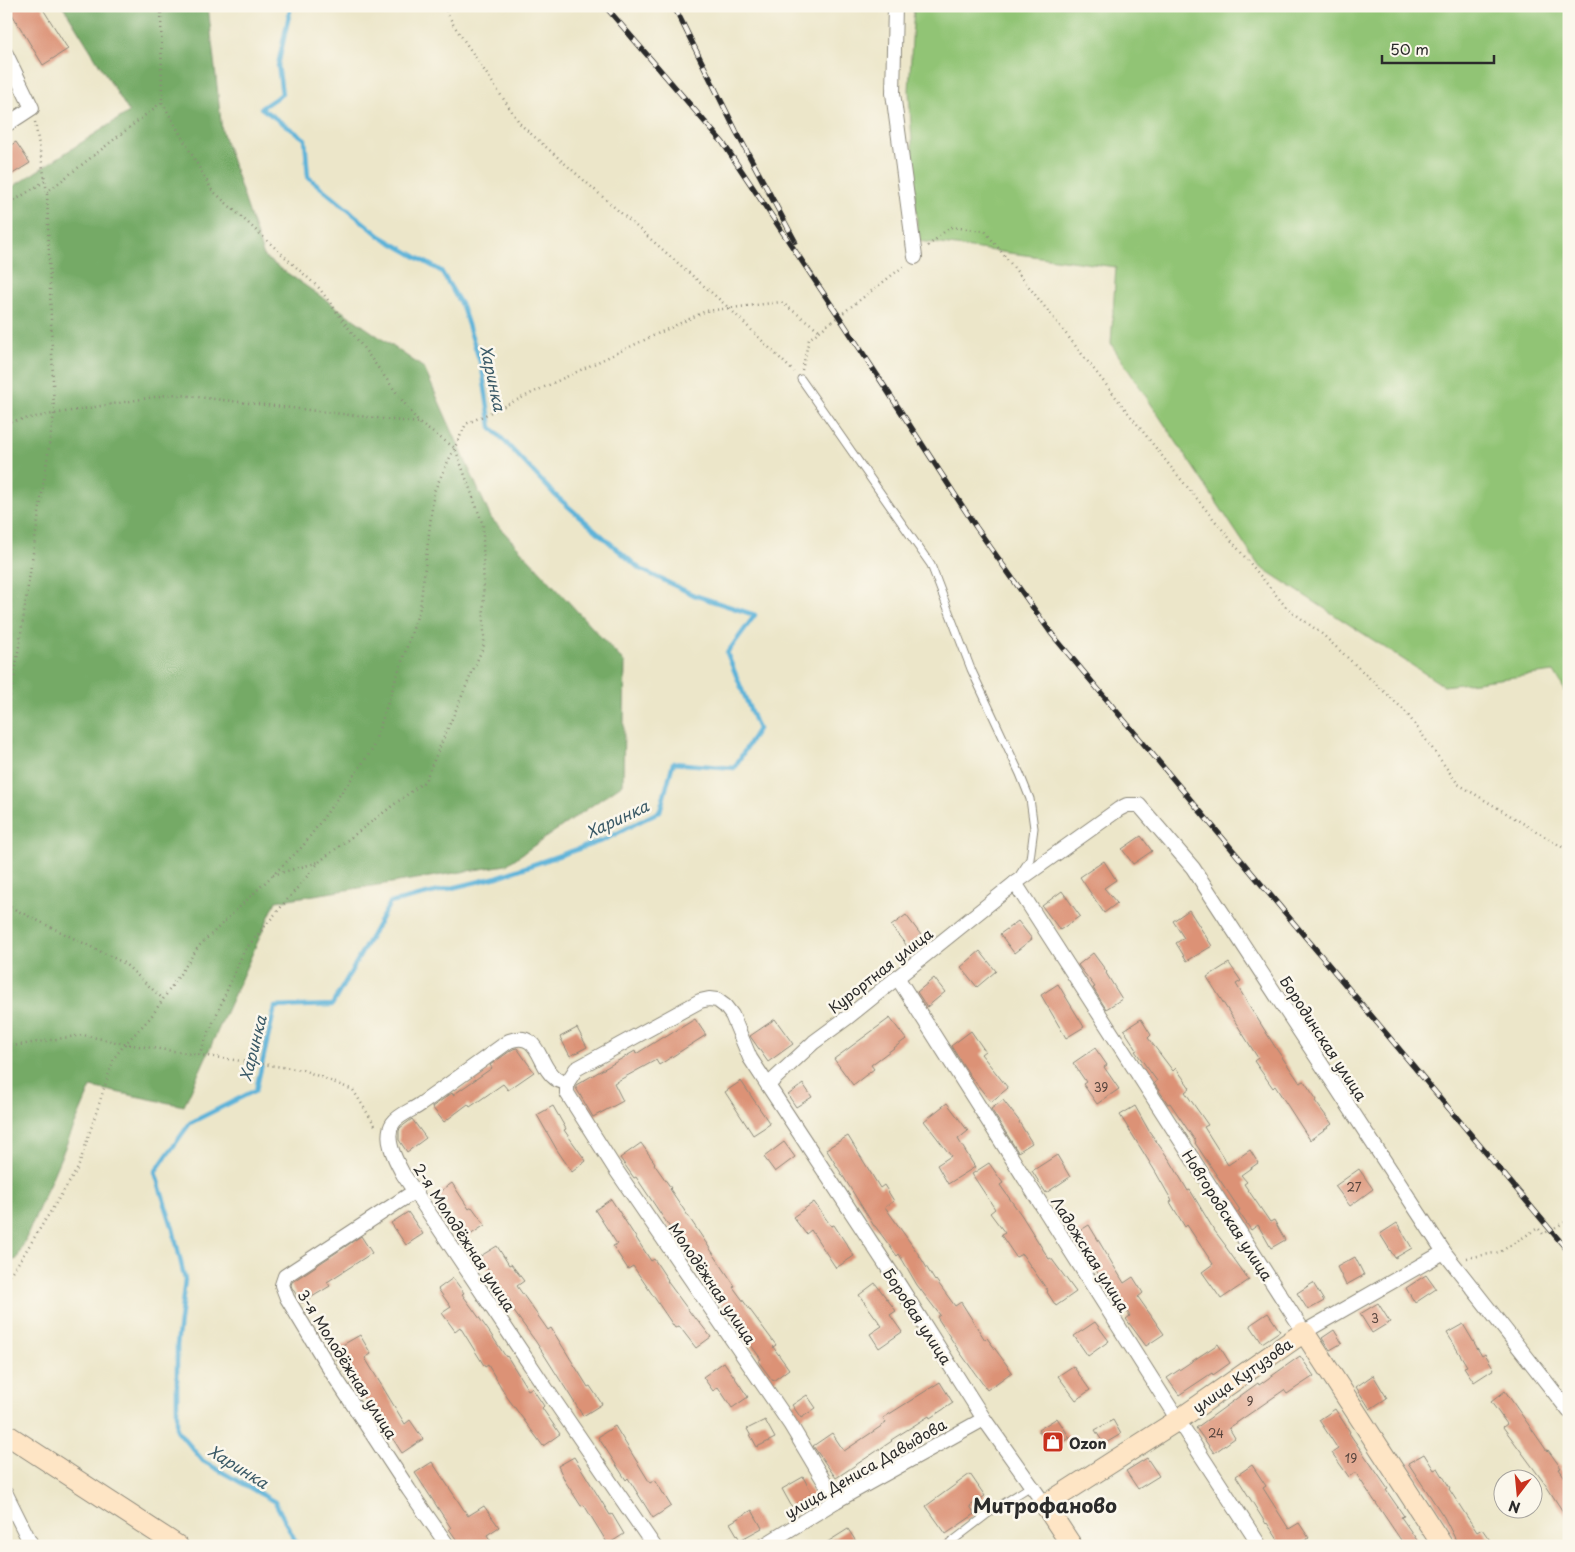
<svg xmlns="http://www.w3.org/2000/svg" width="1575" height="1552" viewBox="0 0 1575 1552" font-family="'Playpen Sans',sans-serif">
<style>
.green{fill:#91c475;stroke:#5e7850}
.forest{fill:#74aa66;stroke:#506a48}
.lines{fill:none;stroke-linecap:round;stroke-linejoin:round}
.stream{stroke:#5db3d9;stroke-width:4.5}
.building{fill:#dc9276}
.lane-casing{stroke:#8c887a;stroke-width:9}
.street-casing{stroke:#8c887a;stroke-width:16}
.secondary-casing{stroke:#8c887a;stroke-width:22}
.path{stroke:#8c887a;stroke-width:2.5;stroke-dasharray:1 4;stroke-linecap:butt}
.lane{stroke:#fff;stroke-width:7}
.street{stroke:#fff;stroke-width:14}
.secondary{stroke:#fee5c5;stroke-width:20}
.rail-casing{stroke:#2b2b2b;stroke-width:5.5}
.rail{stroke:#fbf7ec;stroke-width:4;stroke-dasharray:11;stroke-linecap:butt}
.labels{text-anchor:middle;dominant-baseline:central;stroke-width:5;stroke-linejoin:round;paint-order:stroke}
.number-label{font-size:12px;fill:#57453e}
.street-label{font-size:15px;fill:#2b2b2b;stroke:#fbf7ec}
.poi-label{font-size:15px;font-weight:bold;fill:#2b2b2b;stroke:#fbf7ec;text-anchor:start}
.water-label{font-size:16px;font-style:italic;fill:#3c5b68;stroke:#fbf7ec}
.district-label{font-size:20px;font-weight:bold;fill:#2b2b2b;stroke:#fbf7ec}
</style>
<rect width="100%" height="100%" fill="#fbf7ec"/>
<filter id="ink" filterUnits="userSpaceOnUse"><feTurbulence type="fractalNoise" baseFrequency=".02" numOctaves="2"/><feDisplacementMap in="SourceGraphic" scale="10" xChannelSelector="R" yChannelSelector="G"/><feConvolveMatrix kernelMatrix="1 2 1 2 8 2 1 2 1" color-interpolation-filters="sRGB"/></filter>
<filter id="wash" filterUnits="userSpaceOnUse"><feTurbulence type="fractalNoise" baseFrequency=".0096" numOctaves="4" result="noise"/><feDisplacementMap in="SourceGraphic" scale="20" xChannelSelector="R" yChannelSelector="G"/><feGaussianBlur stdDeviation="1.12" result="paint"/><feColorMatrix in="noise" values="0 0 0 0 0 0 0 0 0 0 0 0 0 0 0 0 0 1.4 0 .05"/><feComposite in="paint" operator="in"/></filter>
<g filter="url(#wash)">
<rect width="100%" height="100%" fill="#ece6c9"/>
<!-- green -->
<path class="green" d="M914 6H1569V697L1554 672 1444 686 1259 566 1111 344 1116 267 918 241 909 91Z"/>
<!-- forest -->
<path class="forest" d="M63 6H208L222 131 264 257 424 368 491 518 625 663 623 784 506 865 276 901 184 1106 91 1087 17 1259 6 1263V191L129 112Z"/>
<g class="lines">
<!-- stream -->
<path class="stream" d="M291 6 278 65 282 94 261 108 305 139 308 177 380 236 441 271 462 306 482 368 491 427 555 495 640 569 694 595 755 615 727 653 758 729 734 768 673 763 660 811 604 840 497 877 390 903 332 1005 275 1007 256 1090 190 1123 155 1172 173 1229 185 1280 177 1345V1430L203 1461 275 1502 298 1546"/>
</g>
<g id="blocks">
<!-- building -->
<g class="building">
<path d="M7 6H41L68 49 43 65Z"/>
<path d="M16 142 30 163 6 178V148Z"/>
<path d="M1141 836 1152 851 1133 864 1122 849Z"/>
<path d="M1104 861 1116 880 1104 888 1117 903 1104 913 1080 877Z"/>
<path d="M1062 891 1080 916 1060 930 1042 906Z"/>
<path d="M1189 910 1212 946 1187 961 1176 943 1184 938 1173 921Z"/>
<path d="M906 915 921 935 907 946 891 926Z"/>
<path d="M1018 921 1032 939 1014 953 1000 934Z"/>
<path d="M980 951 996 971 977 987 961 967Z"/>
<path d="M1093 953 1107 972 1106 973 1122 999 1106 1009 1093 988 1095 987 1078 965Z"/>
<path d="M1229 963 1241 981 1236 984 1277 1050 1300 1083 1304 1081 1317 1100 1315 1101 1332 1124 1310 1140 1275 1086 1273 1088 1254 1061 1258 1058 1207 977Z"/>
<path d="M934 978 945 992 927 1007 917 992Z"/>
<path d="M1058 984 1084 1027 1066 1038 1041 995Z"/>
<path d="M890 1018 906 1039 871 1065 874 1069 853 1085 834 1059Z"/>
<path d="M695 1019 706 1035 659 1065 656 1060 614 1083 623 1101 593 1117 576 1088V1085L635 1051 636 1054 663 1037 664 1038Z"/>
<path d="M775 1019 793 1044 768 1062 750 1036Z"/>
<path d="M1141 1019 1151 1035 1148 1038 1173 1071 1176 1068 1190 1088 1185 1092 1208 1125 1204 1127 1228 1165 1250 1150 1258 1163 1241 1175 1247 1182 1244 1184 1270 1222 1274 1220 1285 1240 1271 1248 1258 1225 1251 1230 1238 1211 1240 1210 1195 1143 1196 1142 1170 1103 1168 1104 1154 1083 1157 1081 1135 1051 1137 1050 1124 1030Z"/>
<path d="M577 1028 587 1047 570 1056 560 1037Z"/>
<path d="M971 1031 985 1051 981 1054 1008 1088 991 1102 971 1077 951 1046Z"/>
<path d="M517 1048 534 1072 508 1090 503 1084 470 1107 468 1104 444 1122 432 1107 452 1093 453 1095 492 1068 490 1065 513 1049Z"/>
<path d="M1095 1048 1107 1065 1104 1067 1119 1089 1097 1104 1083 1084 1086 1082 1073 1063Z"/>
<path d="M741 1081 770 1124 753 1135 725 1092Z"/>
<path d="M803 1084 812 1097 796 1107 788 1095Z"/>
<path d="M1003 1100 1020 1122H1019L1032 1143 1018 1152 991 1109Z"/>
<path d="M947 1103 968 1131 958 1139 975 1167 948 1184 937 1165 951 1156 924 1121Z"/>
<path d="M553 1106 566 1129 564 1130 586 1161 572 1172 557 1150 537 1115Z"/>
<path d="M1135 1106 1149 1131 1171 1162 1188 1191 1190 1190 1214 1230 1226 1246H1225L1249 1280 1221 1299 1202 1272 1213 1264 1187 1225 1185 1227 1170 1202 1172 1201 1155 1171 1120 1115Z"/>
<path d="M412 1119 426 1138 407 1152 399 1140V1131L400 1128Z"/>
<path d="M848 1136 880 1188 884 1185 894 1201 885 1207 919 1255 935 1281 936 1280 955 1306 961 1302 985 1340 987 1338 1012 1372 987 1390 959 1351 937 1317 940 1315 917 1285 899 1254 897 1256 875 1226H874L826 1149Z"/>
<path d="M784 1142 795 1157 775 1172 764 1157Z"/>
<path d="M641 1143 655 1163 654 1164 671 1188 670 1189 735 1286 733 1287 776 1345 773 1347 789 1369 773 1381 758 1361 761 1359 720 1302 722 1301 692 1256 678 1237 677 1238 636 1177 634 1178 620 1158Z"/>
<path d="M1057 1155 1070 1177 1046 1193 1032 1171Z"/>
<path d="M989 1163 1003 1183 1000 1185 1022 1216 1049 1259 1051 1258 1076 1292 1056 1306 1047 1292 1048 1291 1022 1254 1016 1257 1001 1235 1005 1233 990 1213 995 1209 972 1174Z"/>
<path d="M1359 1169 1373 1189 1350 1206 1335 1186Z"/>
<path d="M452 1183 469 1209 472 1207 485 1225 467 1237 438 1193Z"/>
<path d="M611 1199 651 1261 654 1259 668 1280 667 1281 695 1319 696 1318 711 1337 696 1348 679 1326 675 1328 633 1266 628 1269 613 1246 617 1244 595 1210Z"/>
<path d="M814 1202 831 1226 834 1225 854 1256 836 1268 811 1230 806 1234 793 1217Z"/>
<path d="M408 1212 423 1234 406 1245 391 1223Z"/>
<path d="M1397 1223 1412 1248 1395 1258 1380 1234Z"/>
<path d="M1089 1225 1124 1283 1133 1277 1143 1293 1138 1297 1164 1334 1146 1346 1126 1319 1130 1316 1102 1274 1099 1275 1086 1253 1085 1254 1073 1235Z"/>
<path d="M361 1236 372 1253 327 1282 330 1286 302 1303 292 1288 291 1285 292 1282Z"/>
<path d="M497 1246 509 1265 511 1264 524 1281 517 1286 548 1330 551 1328 588 1387 590 1386 602 1404 583 1416 536 1342 507 1302 510 1301 479 1257Z"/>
<path d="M1355 1257 1364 1275 1346 1285 1337 1267Z"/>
<path d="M1426 1275 1436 1289 1415 1303 1406 1288Z"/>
<path d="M453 1278 464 1293 462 1294 488 1330 506 1357 507 1356 528 1390 532 1388 544 1406 542 1408 560 1434 543 1446 507 1397 488 1365 485 1367 460 1327 455 1331 442 1313 451 1307 438 1289Z"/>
<path d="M875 1283 896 1311 890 1315 902 1332 879 1348 870 1334 882 1326 859 1295Z"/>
<path d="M1313 1283 1324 1301 1308 1310 1297 1293Z"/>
<path d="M1378 1303 1390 1322 1372 1333 1360 1314Z"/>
<path d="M1268 1313 1280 1331 1262 1343 1250 1325Z"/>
<path d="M1095 1322 1109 1341 1088 1356 1074 1336Z"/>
<path d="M1463 1324 1482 1356 1485 1354 1494 1369 1474 1382 1464 1367 1467 1366 1447 1333Z"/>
<path d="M1334 1330 1342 1343 1330 1350 1322 1338Z"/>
<path d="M360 1335 371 1354 365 1358 405 1424 410 1420 423 1439 402 1453 387 1430 384 1432 359 1390 357 1392 332 1351Z"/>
<path d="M1218 1344 1230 1363 1213 1375 1212 1373 1179 1395 1167 1378Z"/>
<path d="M1300 1356 1314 1376 1287 1394 1284 1390 1229 1428 1235 1438 1214 1453 1196 1428 1258 1383 1259 1385Z"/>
<path d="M724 1362 748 1397 732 1408 718 1387 713 1391 703 1377Z"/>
<path d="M1073 1366 1090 1390 1076 1400 1058 1376Z"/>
<path d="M1373 1375 1387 1398 1370 1409 1356 1387Z"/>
<path d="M940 1382 953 1403 930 1418 929 1416 891 1440 892 1441 836 1478 813 1446 832 1433 844 1451 886 1423 883 1418Z"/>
<path d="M1505 1391 1547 1451 1548 1450 1561 1468 1559 1469 1569 1483V1521L1545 1484 1503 1427 1507 1424 1491 1402Z"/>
<path d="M807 1395 816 1408 801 1418 792 1405Z"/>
<path d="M1335 1409 1350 1432 1349 1433 1388 1489 1386 1490 1404 1516 1401 1517 1421 1546H1405L1355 1472 1349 1477 1332 1453 1338 1449 1319 1420Z"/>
<path d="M1057 1418 1070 1438 1051 1450 1038 1430Z"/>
<path d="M765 1420 775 1438 757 1447 747 1429Z"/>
<path d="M1113 1420 1121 1434 1104 1444 1095 1430Z"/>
<path d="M615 1426 650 1483 655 1480 671 1506 653 1518 628 1478 626 1480 598 1437Z"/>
<path d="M1424 1454 1434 1470 1438 1468 1450 1488 1449 1489 1477 1532 1482 1529 1494 1546H1459L1444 1517 1408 1463Z"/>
<path d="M574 1457 610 1515 612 1514 624 1534 608 1544 584 1505 581 1506 565 1481 558 1466Z"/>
<path d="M1147 1458 1159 1476 1138 1489 1126 1471Z"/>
<path d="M432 1462 468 1516 484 1506 499 1527 487 1535 494 1546H461L449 1529 451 1528 415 1473Z"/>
<path d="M1252 1465 1266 1486 1263 1488 1289 1529 1299 1523 1309 1538 1296 1546H1282L1267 1523 1266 1524 1236 1476Z"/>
<path d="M970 1474 985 1496 970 1506 975 1514 946 1534 926 1506Z"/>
<path d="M803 1477 813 1495 792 1507 782 1489Z"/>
<path d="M752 1510 762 1528 740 1540 730 1523Z"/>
<path d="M848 1529 859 1546H821Z"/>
</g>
</g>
</g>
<g filter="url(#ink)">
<use href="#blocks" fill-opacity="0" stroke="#8c887a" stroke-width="1"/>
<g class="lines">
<!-- lane casing -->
<g class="lane-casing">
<g id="lane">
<path d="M801 379 931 565 971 669 1020 774 1030 799 1034 828 1030 859 1020 874"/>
<path d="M946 1546 993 1510 1031 1486"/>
</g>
</g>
<!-- street casing -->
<g class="street-casing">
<g id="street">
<path d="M895 6 893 93 915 257"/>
<path d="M6 54 32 108 6 125"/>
<path d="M1015 883 1304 1332 1444 1252"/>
<path d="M897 977 1178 1420 1260 1546"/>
<path d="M567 1083C563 1082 559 1081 556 1079 538 1067 540 1029 509 1041 480 1062 451 1083 421 1104 413 1110 399 1114 393 1123 383 1138 396 1161 403 1174L547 1390 654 1546"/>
<path d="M768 1085 814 1042 848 1017 1015 883 1119 809 1127 805H1139L1193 868 1444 1252 1569 1411"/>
<path d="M415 1191 285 1276 282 1285 287 1298 331 1371 409 1490 448 1546"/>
<path d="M6 1494 32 1546"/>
<path d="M836 1501 790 1424 614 1167 567 1093V1083L576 1069 700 1001 709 999 717 1000 725 1006 732 1015 750 1058 896 1280 984 1419 1045 1505"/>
<path d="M763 1546 836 1501 984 1419"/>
</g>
</g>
<!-- secondary casing -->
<g class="secondary-casing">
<g id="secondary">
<path d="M6 1434 178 1546"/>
<path d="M1072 1546 1045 1505 1178 1420 1304 1332 1443 1546"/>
</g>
</g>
<!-- path -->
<g class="path">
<path d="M444 6 453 24 521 125 729 308 794 372"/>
<path d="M35 122 47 192 162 102 161 6"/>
<path d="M6 206 45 181"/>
<path d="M928 246 950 227 985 231 1170 466 1286 607 1322 634 1405 711 1458 784 1569 851"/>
<path d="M802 370 809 339 904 266"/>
<path d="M6 422 172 394 419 423 319 288 212 190 162 102"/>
<path d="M6 716 14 679 54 414 47 192"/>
<path d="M273 875 319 862"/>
<path d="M6 905 124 963 163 999"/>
<path d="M6 1047 83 1035 125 1044 151 1017 199 946 303 846 372 750 420 608 434 491 466 424 706 311 781 302 819 330"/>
<path d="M199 1055 244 951 320 861 425 781 484 645 483 525 455 448 419 423"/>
<path d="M1467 1258 1500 1252 1538 1228 1543 1234 1569 1220"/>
<path d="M6 1279 19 1262 78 1168 114 1058 125 1044 303 1070 353 1090 376 1127"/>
</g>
<!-- lane -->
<use href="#lane" class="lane"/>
<!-- street -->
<use href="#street" class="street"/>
<!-- secondary -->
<use href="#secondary" class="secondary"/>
<!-- rail casing -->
<g class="rail-casing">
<g id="rail">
<path d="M605 6 723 143 838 315 976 527 1051 633 1569 1252"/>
<path d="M674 6 736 131 795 241"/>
</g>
</g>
<!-- rail -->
<use href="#rail" class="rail"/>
</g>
</g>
<!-- icons -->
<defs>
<g id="shop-square" transform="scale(1.125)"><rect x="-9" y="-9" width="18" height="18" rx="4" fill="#c8321e" stroke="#fbf7ec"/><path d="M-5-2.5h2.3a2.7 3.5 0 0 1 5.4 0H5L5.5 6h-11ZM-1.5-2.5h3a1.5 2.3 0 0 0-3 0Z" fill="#fff"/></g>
</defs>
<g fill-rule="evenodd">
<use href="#shop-square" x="1053" y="1442"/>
</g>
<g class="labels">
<!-- number labels -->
<g class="number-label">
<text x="1101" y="1087">39</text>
<text x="1354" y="1187">27</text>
<text x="1375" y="1318">3</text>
<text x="1250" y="1401">9</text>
<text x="1216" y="1433">24</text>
<text x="1351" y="1458">19</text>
</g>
<!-- street labels -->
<g class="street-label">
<text transform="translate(880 970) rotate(-38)">Курортная улица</text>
<text transform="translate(1324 1038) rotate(57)">Бородинская улица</text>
<text transform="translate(1228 1215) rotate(57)">Новгородская улица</text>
<text transform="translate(465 1237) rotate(57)">2-я Молодёжная улица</text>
<text transform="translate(1091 1254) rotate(58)">Ладожская улица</text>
<text transform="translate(713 1283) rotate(56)">Молодёжная улица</text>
<text transform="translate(918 1316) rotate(57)">Боровая улица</text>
<text transform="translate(348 1364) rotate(58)">3-я Молодёжная улица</text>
<text transform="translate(1242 1375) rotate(-35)">улица Кутузова</text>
<text transform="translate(865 1468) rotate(-30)">улица Дениса Давыдова</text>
</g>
<!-- poi labels -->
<g class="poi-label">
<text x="1069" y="1442">Ozon</text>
</g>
<!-- water labels -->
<g class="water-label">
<text transform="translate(494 378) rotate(78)">Харинка</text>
<text transform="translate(617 818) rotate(-25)">Харинка</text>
<text transform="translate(252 1048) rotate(-76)">Харинка</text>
<text transform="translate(239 1466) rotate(32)">Харинка</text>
</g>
<!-- district labels -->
<g class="district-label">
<text x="1045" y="1505">Митрофаново</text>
</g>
</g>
<!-- margin -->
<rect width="1575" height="1552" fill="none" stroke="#fbf7ec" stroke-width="25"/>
<!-- north arrow -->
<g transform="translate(1518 1494) rotate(196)"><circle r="24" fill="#fbf7ec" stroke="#a8a59f"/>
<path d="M0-4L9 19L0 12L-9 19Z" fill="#c8321e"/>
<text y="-8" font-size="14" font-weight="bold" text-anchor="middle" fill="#2b2b2b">N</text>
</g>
<!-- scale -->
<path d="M1382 55v8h112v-8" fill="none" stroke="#2b2b2b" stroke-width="2.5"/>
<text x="1390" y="55" font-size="15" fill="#2b2b2b" stroke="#fbf7ec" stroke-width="4" paint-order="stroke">50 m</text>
</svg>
